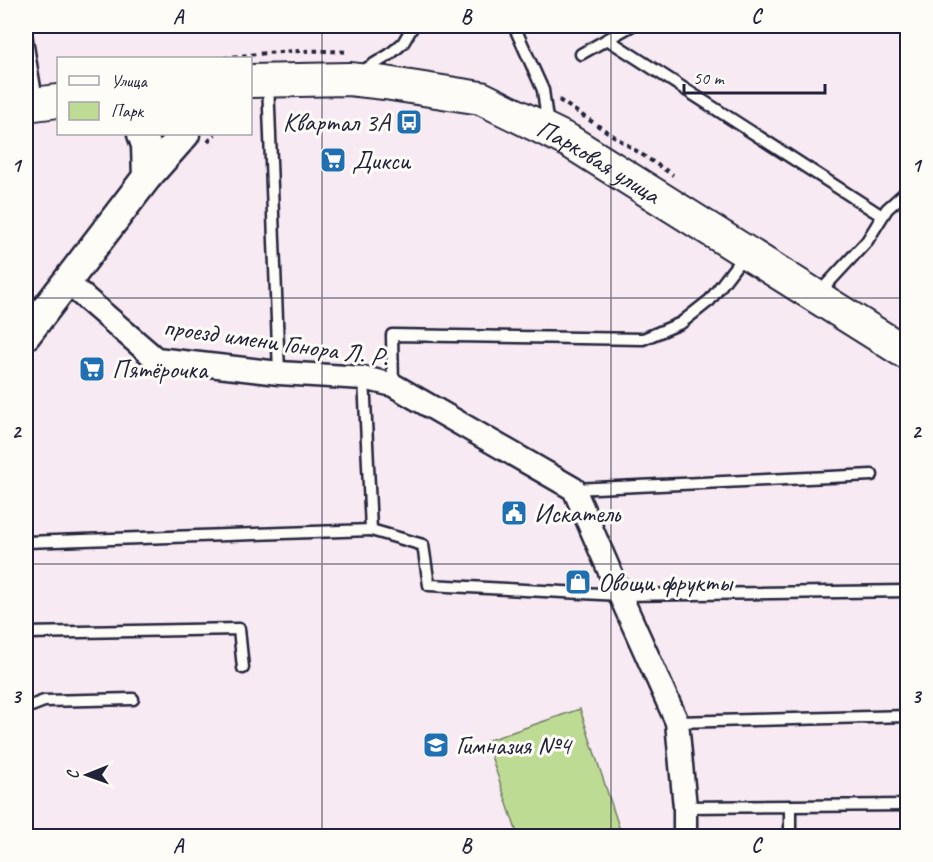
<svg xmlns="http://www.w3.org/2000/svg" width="933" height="862" viewBox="0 0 933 862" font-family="Caveat,sans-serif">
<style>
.green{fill:#bedb93;stroke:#707e67;stroke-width:1.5}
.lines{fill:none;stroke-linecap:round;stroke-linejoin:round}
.service-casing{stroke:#22223b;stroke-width:15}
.minor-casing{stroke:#22223b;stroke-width:27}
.tertiary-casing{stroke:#22223b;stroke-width:33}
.secondary-casing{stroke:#22223b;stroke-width:36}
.path{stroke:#22223b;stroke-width:4;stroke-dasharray:4.5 4.5;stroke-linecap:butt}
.service{stroke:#fdfcf7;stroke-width:10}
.minor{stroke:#fdfcf7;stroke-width:22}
.tertiary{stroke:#fdfcf7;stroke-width:28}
.secondary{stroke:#fdfcf7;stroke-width:32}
.grid{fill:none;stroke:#22223b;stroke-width:1.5;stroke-opacity:0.55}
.labels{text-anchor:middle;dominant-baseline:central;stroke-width:6;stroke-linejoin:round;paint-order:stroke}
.poi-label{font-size:26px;fill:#22223b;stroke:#fdfcf7;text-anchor:start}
.street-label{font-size:26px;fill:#22223b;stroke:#fdfcf7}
.neatline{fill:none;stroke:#22223b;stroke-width:2}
.grid-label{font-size:20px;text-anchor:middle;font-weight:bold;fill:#22223b}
</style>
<rect width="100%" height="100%" fill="#f8eaf2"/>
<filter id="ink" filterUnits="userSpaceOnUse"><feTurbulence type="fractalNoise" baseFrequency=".0167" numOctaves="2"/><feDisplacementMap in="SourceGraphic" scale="12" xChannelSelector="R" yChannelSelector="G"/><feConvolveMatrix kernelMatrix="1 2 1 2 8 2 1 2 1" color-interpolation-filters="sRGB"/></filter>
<g filter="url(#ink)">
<!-- green -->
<path class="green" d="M580 709 622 836H518L486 741Z"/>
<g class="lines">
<!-- service casing -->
<g class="service-casing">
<g id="service">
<path d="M514 26 543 90 548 127"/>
<path d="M26 34 37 100"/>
<path d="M607 39 882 216"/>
<path d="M581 54 631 26"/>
<path d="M361 72 389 55 403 43 413 26"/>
<path d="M268 82 279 373"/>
<path d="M818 294 867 241 887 209 908 190"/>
<path d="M364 378 371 530 423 545 429 585 620 595 908 591"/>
<path d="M393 385 392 335 643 339 681 323 710 300 745 254"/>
<path d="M574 489 872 475"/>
<path d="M26 542 371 530"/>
<path d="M26 633 239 629 243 668"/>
<path d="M26 708 44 701 133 699"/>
<path d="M677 722 908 716"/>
<path d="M790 806 908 805"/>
<path d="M685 807 790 806V836"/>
</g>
</g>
<!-- minor casing -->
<g class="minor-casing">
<path id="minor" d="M68 283 156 359 279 373 364 378 393 385 574 489 620 595 677 722 685 807V836"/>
</g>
<!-- tertiary casing -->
<g class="tertiary-casing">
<g id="tertiary">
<path d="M142 134 146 145 147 177"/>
<path d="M26 335 147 177 185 134"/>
</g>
</g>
<!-- secondary casing -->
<g class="secondary-casing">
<g id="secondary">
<path id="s1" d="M250 81 349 79 385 83 481 98 569 141 908 354"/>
<path d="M26 105 58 101"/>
</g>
</g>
<!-- path -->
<g class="path">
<path d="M224 58C268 52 304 49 348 52"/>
<path d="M559 100 673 175"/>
<path d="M208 142 215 134"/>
</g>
<!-- service -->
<use href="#service" class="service"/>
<!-- minor -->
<use href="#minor" class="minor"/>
<!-- tertiary -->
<use href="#tertiary" class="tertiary"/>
<!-- secondary -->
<use href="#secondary" class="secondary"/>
</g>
</g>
<!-- grid -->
<path class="grid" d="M322 26V836M611 26V836M26 298H908M26 564H908"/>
<!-- icons -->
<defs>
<g id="bus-square" transform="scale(1.35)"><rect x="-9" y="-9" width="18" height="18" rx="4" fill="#1f6fb2" stroke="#fdfcf7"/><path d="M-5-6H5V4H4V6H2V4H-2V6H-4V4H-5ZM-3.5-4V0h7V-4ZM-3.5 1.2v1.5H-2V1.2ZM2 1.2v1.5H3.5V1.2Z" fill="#fff"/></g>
<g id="supermarket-square" transform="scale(1.35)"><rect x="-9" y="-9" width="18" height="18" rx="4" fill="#1f6fb2" stroke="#fdfcf7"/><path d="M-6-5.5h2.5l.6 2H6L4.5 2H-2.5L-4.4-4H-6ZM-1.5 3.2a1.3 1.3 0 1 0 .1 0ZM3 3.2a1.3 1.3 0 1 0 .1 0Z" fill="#fff"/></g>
<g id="civic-square" transform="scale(1.35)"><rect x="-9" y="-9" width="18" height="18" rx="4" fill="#1f6fb2" stroke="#fdfcf7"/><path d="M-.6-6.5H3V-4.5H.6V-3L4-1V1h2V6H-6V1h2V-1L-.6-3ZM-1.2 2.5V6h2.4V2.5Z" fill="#fff"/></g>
<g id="shop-square" transform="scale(1.35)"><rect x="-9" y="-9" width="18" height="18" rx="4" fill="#1f6fb2" stroke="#fdfcf7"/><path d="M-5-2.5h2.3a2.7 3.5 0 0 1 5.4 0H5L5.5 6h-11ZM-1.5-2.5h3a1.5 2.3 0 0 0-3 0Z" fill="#fff"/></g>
<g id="school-square" transform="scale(1.35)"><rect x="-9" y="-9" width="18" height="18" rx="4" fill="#1f6fb2" stroke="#fdfcf7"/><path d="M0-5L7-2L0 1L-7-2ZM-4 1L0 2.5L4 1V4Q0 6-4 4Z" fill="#fff"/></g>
</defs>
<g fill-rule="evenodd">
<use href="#bus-square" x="409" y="122"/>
<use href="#supermarket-square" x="333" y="160"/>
<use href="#supermarket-square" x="92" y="369"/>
<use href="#civic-square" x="514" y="513"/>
<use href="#shop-square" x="578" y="582"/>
<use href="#school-square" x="436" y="745"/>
</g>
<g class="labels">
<!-- poi labels -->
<g class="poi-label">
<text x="390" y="122" text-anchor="end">Квартал 3А</text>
<text x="352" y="160">Дикси</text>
<text x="112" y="369">Пятёрочка</text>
<text x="534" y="513">Искатель</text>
<text x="598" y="582">Овощи фрукты</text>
<text x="456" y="745">Гимназия №4</text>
</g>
<!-- street labels -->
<g class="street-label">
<text stroke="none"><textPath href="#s1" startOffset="366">Парковая улица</textPath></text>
<text transform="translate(276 342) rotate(8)">проезд имени Гонора Л. Р.</text>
</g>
</g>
<!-- margin -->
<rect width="933" height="862" fill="none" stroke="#fdfcf7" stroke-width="66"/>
<!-- legend -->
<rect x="57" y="57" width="195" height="78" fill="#fdfcf7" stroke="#a5a5ac" stroke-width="1.5"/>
<rect x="69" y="76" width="30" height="9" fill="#fdfcf7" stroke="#a5a5ac" stroke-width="1.5"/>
<text x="111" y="87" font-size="18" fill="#22223b">Улица</text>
<rect x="69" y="102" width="30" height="18" fill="#bedb93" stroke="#a5a5ac" stroke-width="1.5"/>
<text x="111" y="117" font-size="18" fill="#22223b">Парк</text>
<!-- north arrow -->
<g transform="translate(87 775) rotate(269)" stroke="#fdfcf7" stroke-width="4.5" paint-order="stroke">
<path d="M0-4.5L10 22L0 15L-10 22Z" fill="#22223b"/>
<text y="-9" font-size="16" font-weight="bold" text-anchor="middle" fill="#22223b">С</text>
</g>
<!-- scale -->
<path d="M684 84v9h141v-9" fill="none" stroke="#22223b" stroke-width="3"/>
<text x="693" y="84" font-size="18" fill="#22223b" stroke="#fdfcf7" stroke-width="4.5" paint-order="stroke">50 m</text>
<rect x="33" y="33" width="867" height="796" class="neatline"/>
<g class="grid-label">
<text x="178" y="23">A</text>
<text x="466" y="23">B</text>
<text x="756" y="23">C</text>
<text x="16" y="172">1</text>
<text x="916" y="172">1</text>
<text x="16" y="438">2</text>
<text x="916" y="438">2</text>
<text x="16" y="703">3</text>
<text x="916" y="703">3</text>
<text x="178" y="852">A</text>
<text x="466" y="852">B</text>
<text x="756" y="852">C</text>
</g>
</svg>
